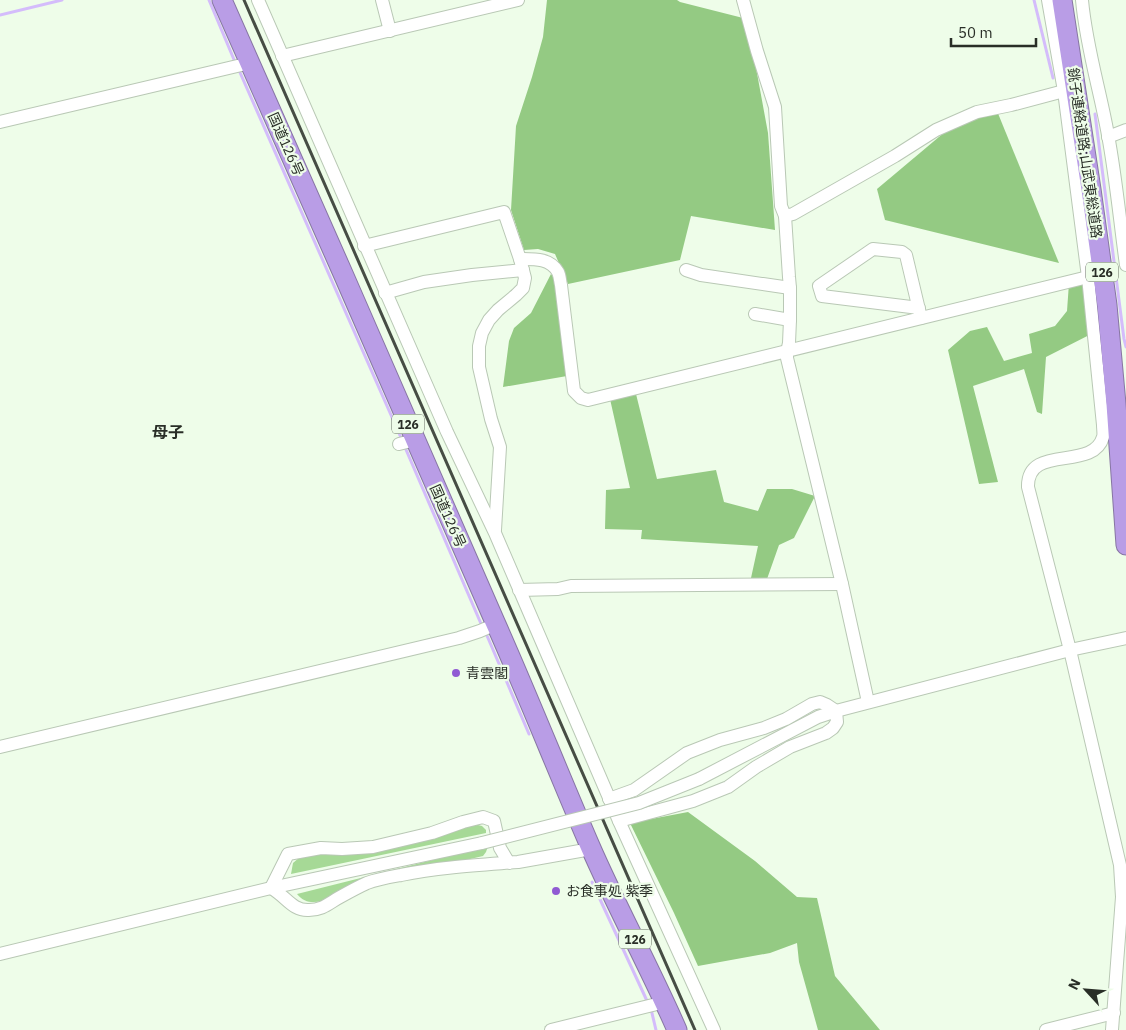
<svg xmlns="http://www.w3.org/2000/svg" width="1126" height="1030" viewBox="0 0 1126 1030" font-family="'IBM Plex Sans','Noto Sans JP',sans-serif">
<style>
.green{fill:#a6d996}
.forest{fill:#94ca83}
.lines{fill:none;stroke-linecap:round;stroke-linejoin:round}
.stream{stroke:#d4bcfb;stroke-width:3}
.minor-casing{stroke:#b9c8b5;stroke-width:14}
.highway-casing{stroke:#8776a3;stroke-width:21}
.minor{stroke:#fff;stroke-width:12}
.highway{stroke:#b99de6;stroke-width:19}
.rail{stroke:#464d44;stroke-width:3}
.minor-bridge-casing{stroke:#b9c8b5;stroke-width:14;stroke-linecap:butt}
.minor-bridge{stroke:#fff;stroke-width:12}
.poi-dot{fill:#905ad3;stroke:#eefde9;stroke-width:2}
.labels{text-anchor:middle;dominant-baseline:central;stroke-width:4.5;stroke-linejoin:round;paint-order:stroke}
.shield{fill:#eefde9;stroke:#646c61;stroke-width:1}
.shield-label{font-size:12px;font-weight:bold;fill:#292e27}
.street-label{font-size:14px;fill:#292e27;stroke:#eefde9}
.poi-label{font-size:14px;fill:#292e27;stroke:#eefde9;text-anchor:start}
.quarter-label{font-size:16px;font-weight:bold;fill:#292e27;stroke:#eefde9}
</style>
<rect width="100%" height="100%" fill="#eefde9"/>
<!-- green -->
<g class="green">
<path d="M474 824 482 826 486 830V833L291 874 293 863 300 857Z"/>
<path d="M488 846 486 852 483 856 449 864 322 901C313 903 304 903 297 894Z"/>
</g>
<!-- forest -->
<g class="forest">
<path d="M547 0H677L680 2 747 19 768 133 775 230 691 216 680 260 568 284 555 254 538 249 524 250 511 210 516 126 532 77 543 37Z"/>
<path d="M977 105 997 111 1059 263 885 220 877 189Z"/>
<path d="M551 274 557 283 567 376 503 387 509 341 514 328 531 313Z"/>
<path d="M1099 278 1103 328 1046 357 1042 414 1037 412 1024 369 973 386 998 482 979 484 948 350 970 331 987 327 1004 361 1032 353 1029 334 1055 326 1067 311 1069 283Z"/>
<path d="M636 394 657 479 716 470 724 502 758 511 767 489H792L815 496 794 538 779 545 767 579 751 578 758 546 641 539 642 530 605 529 606 490 630 488 610 399Z"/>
<path d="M688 812 755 861 797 897 817 898 835 976 880 1030H818L799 962 797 943 770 953 698 966 674 913 630 823Z"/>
</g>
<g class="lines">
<!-- stream -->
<g class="stream">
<path d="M209 0 235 62"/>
<path d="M1034 0 1053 78"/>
<path d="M0 15 62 0"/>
<path d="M238 68 402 440"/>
<path d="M1095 114 1124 339 1126 347"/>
<path d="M404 445 482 626"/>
<path d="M485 631 529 734"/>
<path d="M592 882 648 1003"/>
<path d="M651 1009 656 1030"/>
</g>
<!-- minor casing -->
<g class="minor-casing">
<g id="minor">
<path d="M258 0 447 432 495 533 619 821 714 1030"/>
<path d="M382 0 390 31"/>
<path d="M743 0 757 51 775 107 781 206 785 216 789 277 790 288V320L789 343 787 352V358L842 584 868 702"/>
<path d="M1048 0 1064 91 1088 277 1103 425C1103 429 1104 434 1103 437 1093 472 1027 443 1028 487L1070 650 1120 865 1122 897 1112 1030"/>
<path d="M1082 0C1086 46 1100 90 1108 135 1116 178 1120 222 1126 265"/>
<path d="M282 56 518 0"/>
<path d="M0 122 250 63"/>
<path d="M1108 137 1126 130"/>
<path d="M785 216 793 214 895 156 936 130 977 112 1011 105 1064 91"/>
<path d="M364 246 504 212 520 259 525 278 523 288 516 295 498 310 489 320 482 333 479 346V367L491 419 500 447 495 530"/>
<path d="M520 259C534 259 550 258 558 272 560 276 560 281 561 285L574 391 581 398 588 400 1088 277"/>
<path d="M686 270 701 275 790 288"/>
<path d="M385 293 424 282 472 275 523 270"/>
<path d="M919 308 822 296 819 286 873 249 902 252 906 255 921 318"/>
<path d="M755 314 790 320"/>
<path d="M399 444 415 440"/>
<path d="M519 590 558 589 571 586 842 584"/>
<path d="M0 747 459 638 480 631 496 624"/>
<path d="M699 779 818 717 836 711 1070 650 1126 638"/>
<path d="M609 799 634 790 687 753 720 740 764 728 786 719 812 704 820 702 827 705 836 711 837 722 833 728 826 733 790 747 756 767 728 787 693 801 619 821"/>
<path d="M509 863 500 848 494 821 483 817 463 822 432 833 373 847 342 849 321 848 288 854 271 888C286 896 292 911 309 910 323 910 329 903 340 897 349 892 358 887 367 883 378 879 390 877 401 875 440 867 479 865 518 862L591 849"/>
<path d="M0 954 271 888 482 843"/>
<path d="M551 1030 665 1002"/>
<path d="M1046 1030 1114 1013"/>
</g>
</g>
<!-- highway casing -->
<g class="highway-casing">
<g id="highway">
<path d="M222 0C314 207 405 414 495 622 528 696 558 772 590 846 617 908 650 968 677 1030"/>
<path d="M1062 0 1091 189 1107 305 1116 404 1126 545"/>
</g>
</g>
<!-- minor -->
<use href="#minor" class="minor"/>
<!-- highway -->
<use href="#highway" class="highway"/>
<!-- rail -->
<path class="rail" d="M244 0 695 1030"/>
<!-- minor-bridge casing -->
<g class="minor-bridge-casing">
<path id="minor-bridge" d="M482 843 639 803 699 779"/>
</g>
<!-- minor-bridge -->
<use href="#minor-bridge" class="minor-bridge"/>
</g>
<!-- markers -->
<g class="poi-dot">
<circle cx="456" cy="673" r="5"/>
<circle cx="556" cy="891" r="5"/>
</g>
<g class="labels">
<!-- shield labels -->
<g class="shield">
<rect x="1086" y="262.5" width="32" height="19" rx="4"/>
<rect x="392" y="414.5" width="32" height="19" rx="4"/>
<rect x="619" y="929.5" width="32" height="19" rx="4"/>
</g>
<g class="shield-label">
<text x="1102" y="272">126</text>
<text x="408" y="424">126</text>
<text x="635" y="939">126</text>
</g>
<!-- street labels -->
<g class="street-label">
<text transform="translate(286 144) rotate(66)">国道126号</text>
<text transform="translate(1085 153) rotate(82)">銚子連絡道路;山武東総道路</text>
<text transform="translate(448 516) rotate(66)">国道126号</text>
</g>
<!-- poi labels -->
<g class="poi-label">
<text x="466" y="673">青雲閣</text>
<text x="566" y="891">お食事処 紫季</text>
</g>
<!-- quarter labels -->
<g class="quarter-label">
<text x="168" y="432">母子</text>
</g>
</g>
<!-- north arrow -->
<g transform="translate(1086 990) rotate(296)" stroke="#eefde9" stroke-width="4" paint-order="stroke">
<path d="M0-4L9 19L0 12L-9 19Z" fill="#292e27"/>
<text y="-8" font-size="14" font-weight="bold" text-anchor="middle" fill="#292e27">N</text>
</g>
<!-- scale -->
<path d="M951 38v8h85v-8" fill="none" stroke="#292e27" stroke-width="2.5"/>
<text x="958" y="38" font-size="15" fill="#292e27" stroke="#eefde9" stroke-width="4" paint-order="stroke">50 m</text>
</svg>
